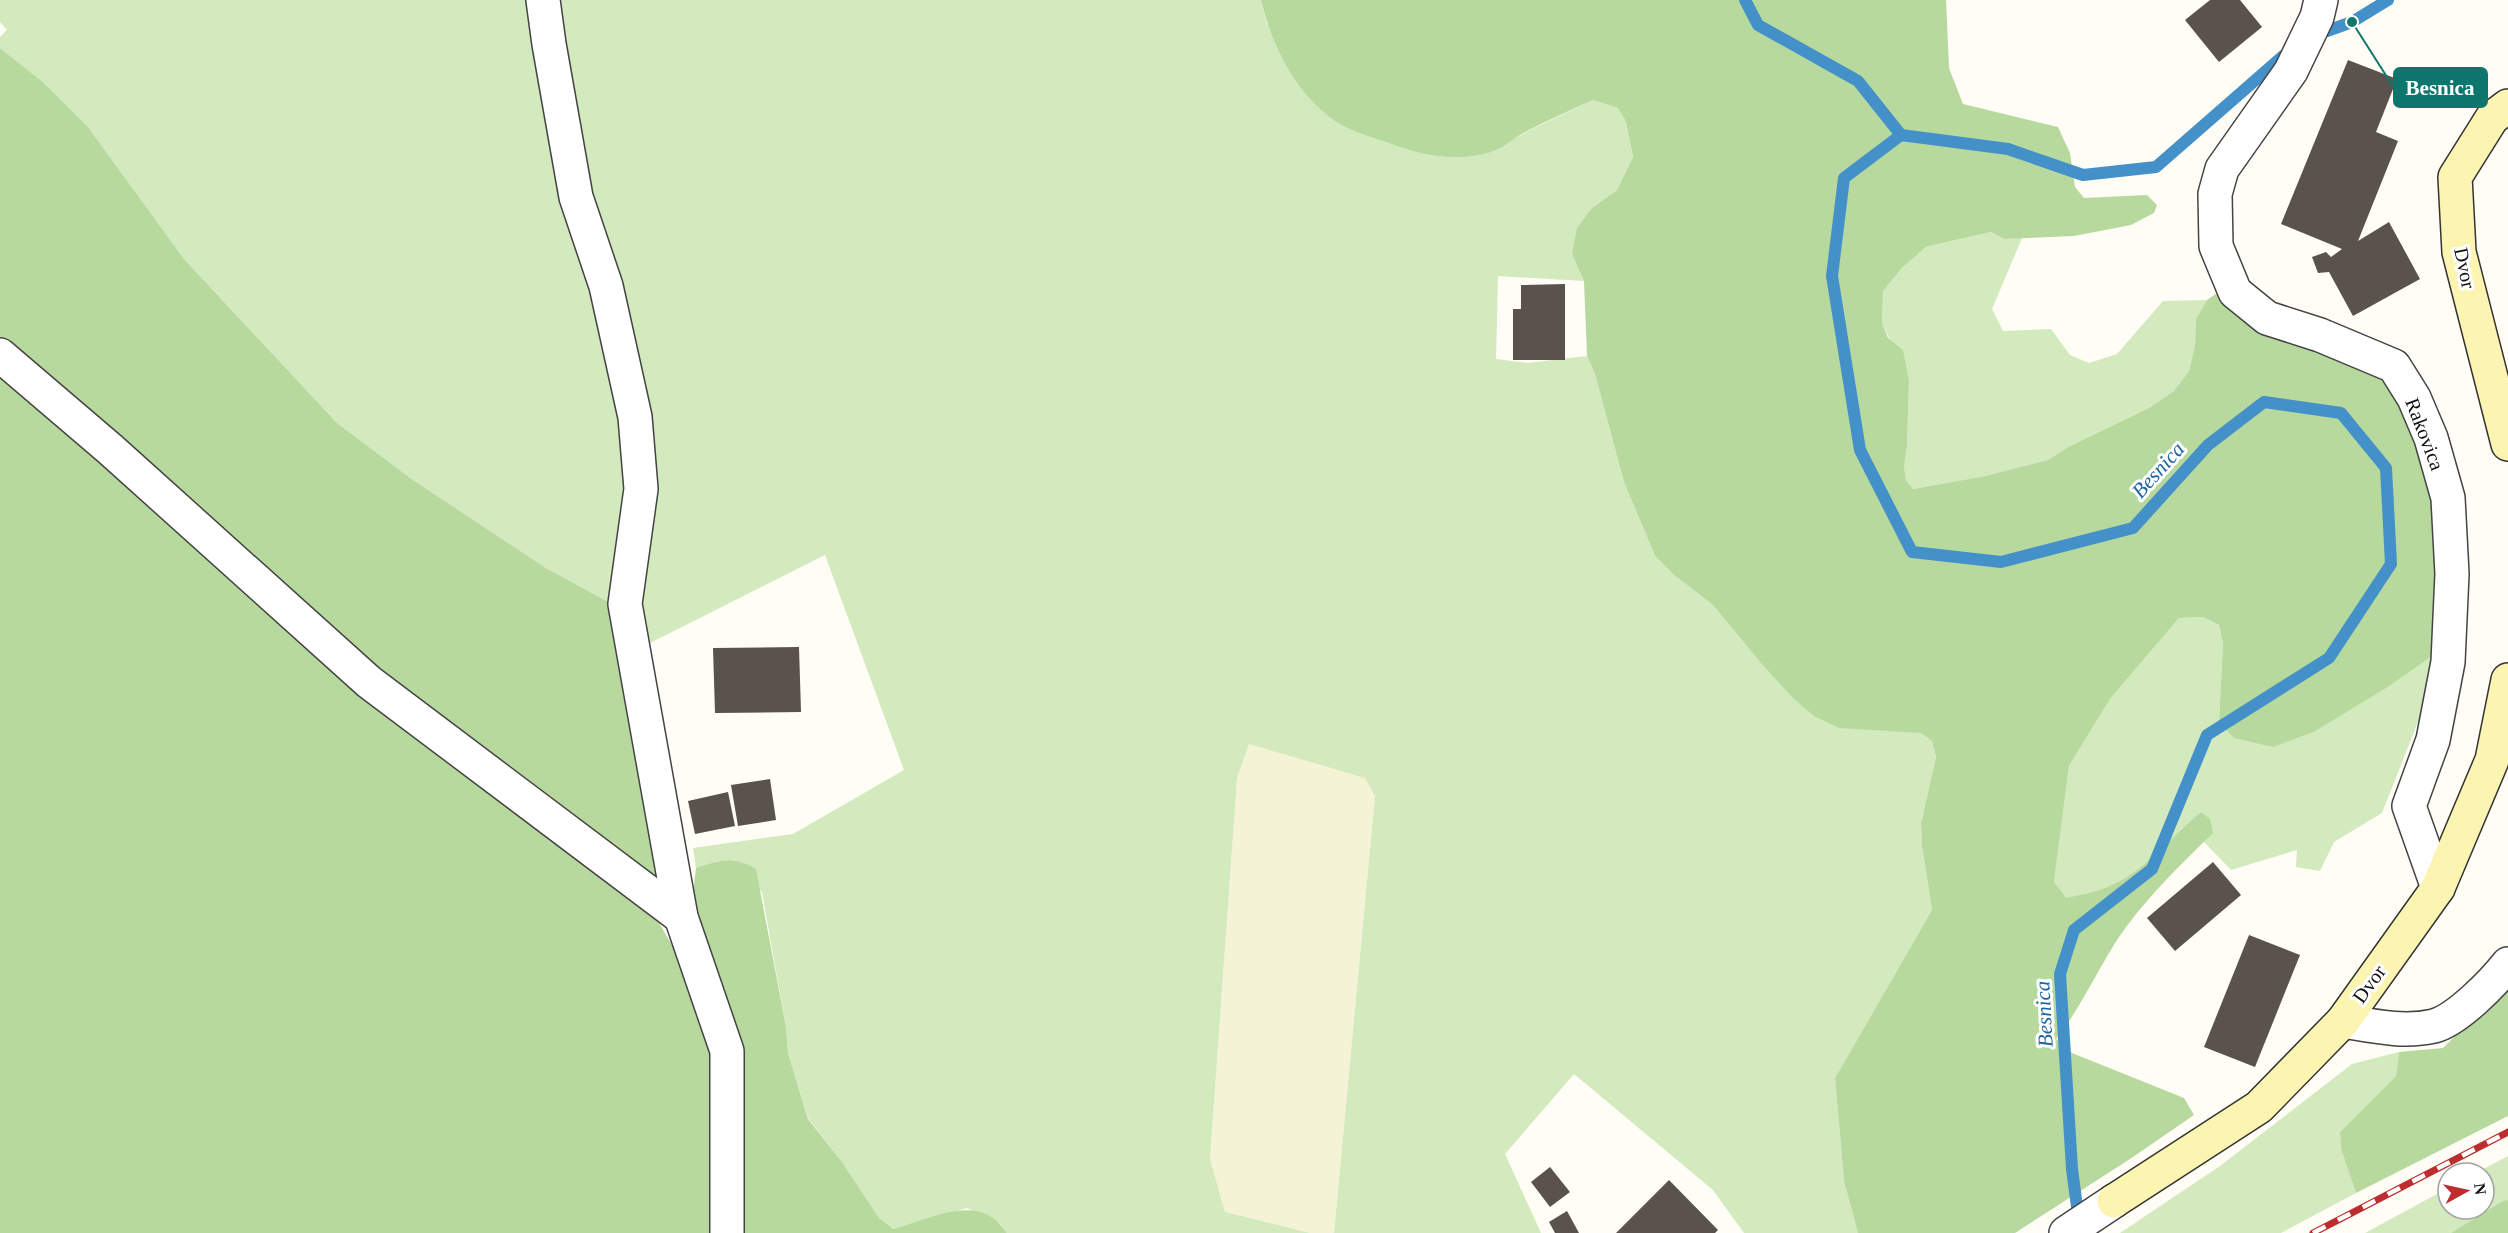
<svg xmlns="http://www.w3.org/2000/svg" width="2508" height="1233" viewBox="0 0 2508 1233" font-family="Georgia,serif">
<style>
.farmland{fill:#f5f3d5}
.green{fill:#d3e9be}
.forest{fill:#b7d99e}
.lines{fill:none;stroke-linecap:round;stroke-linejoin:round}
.stream{stroke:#4491c9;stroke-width:12}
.building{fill:#59524d}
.street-casing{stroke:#444;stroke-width:36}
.secondary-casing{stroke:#333;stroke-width:36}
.street{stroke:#fff;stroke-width:33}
.secondary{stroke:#fcf5b2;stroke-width:33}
.rail-casing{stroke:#bd2c2f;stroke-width:7}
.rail{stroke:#fff;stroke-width:4.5;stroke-dasharray:14;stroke-linecap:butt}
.labels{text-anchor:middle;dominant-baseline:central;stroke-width:6;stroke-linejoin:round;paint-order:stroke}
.street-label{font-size:20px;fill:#111;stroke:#fff}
.water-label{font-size:21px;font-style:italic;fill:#1c63a0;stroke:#fff}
.leader{fill:none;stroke:#0f766e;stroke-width:2}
.callout-dot{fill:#0f766e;stroke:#fff;stroke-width:2}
.callout{fill:#0f766e;stroke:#0f766e;stroke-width:2}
.callout-label{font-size:21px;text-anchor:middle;font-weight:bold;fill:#fff}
</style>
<rect width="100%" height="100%" fill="#fffdf5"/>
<!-- farmland -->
<path class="farmland" d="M1249 744 1366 778 1375 796 1334 1233H1310L1284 1228 1225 1212 1210 1159 1237 778Z"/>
<!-- green -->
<g class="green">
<path d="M0 0H532L594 296 623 423 625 488 612 604 546 568 413 480 337 423 184 259 88 127 43 82 0 48V37L7 30 0 22Z"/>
<path d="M554 0H1261L1267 24 1492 152 1528 131 1593 100 1618 108 1626 122 1633 157 1617 190 1592 208 1572 254 1584 281 1498 276 1496 359 1527 363 1587 356 1595 374 1624 482 1655 556 1674 575 1713 605 1760 662 1921 733 1932 741 1936 757 1921 823 1922 846 1932 910 1835 1078 1844 1181 1858 1233H1744L1713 1190 1574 1074 1505 1154 1541 1233H1334L1375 796 1365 778 1249 744 1237 778 1210 1159 1225 1212 1310 1233H1007L1001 1224 967 1208 895 1229 879 1218 842 1162 808 1118 788 1053 786 1027 762 892 718 861 696 868 693 848 793 834 904 770 825 555 650 643 637 602 646 564Z"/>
<path d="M1991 232 2004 239 2022 238 1992 309 2003 331 2051 329 2070 355 2089 363 2117 354 2163 301 2207 300 2196 319 2195 345 2189 371 2174 391 2149 408 2068 447 2048 460 1985 476 1913 489 1906 480 1904 466 1907 446 1909 381 1882 323 1883 291 1902 268 1926 247Z"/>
<path d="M2203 617 2219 625 2223 644 2219 722 2272 747 2314 732 2388 687 2435 654 2429 694 2382 813 2334 842 2320 871 2296 867 2297 850 2231 870 2204 842 2212 833 2201 812C2170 837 2145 872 2107 887 2094 893 2079 895 2066 899L2054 882 2069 766 2110 699 2179 618Z"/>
<path d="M2399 1052 2396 1076 2340 1132 2341 1149 2356 1193 2281 1233H2120L2220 1166 2352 1064Z"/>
<path d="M2508 1156V1200L2451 1233H2365L2448 1188V1209H2484V1173H2476Z"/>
</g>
<!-- forest -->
<g class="forest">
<path d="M1261 0H1946L1949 68 1963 104 2058 127 2070 153 2075 187 2084 198 2147 195 2157 205 2154 213 2131 225 2074 236 2004 239 1991 232 1947 242 1926 247 1902 268 1883 291 1882 323 1888 338 1903 350 1909 381 1907 446 1904 466 1906 480 1913 489 1985 476 2048 460 2068 447 2149 408 2174 391 2189 371 2195 345 2196 319 2207 300 2220 291 2394 371 2442 501 2435 654 2388 687 2314 732 2273 747 2234 738 2219 722 2223 644 2219 625 2203 617 2179 618 2110 699 2069 766 2054 882 2066 898C2079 895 2094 893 2107 887 2145 872 2170 837 2201 812L2210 819 2213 833C2179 866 2143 901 2117 940 2096 973 2080 1009 2056 1039L2072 1053 2184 1098 2194 1115 2130 1159 2015 1233H1858L1844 1181 1835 1078 1932 910 1922 846 1921 823 1936 757 1932 741 1921 733 1839 728 1814 716 1793 698 1760 662 1713 605 1674 575 1655 556 1624 482 1595 374 1587 356 1584 281 1572 254 1577 228 1592 208 1617 190 1633 157 1626 122 1618 108 1593 100C1571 110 1548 120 1527 131 1515 137 1504 148 1491 152 1459 162 1423 156 1392 144 1370 136 1344 130 1326 114 1292 86 1271 42 1261 0Z"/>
<path d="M0 48 43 82 88 127 184 259 337 423 413 480 546 568 612 604 661 850 656 897 658 921 684 966 696 868C720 860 733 856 756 869L786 1027 788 1053 808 1119 842 1162 879 1218 894 1229C933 1218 980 1191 1007 1233H0Z"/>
<path d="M2508 983V1116L2356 1193 2341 1149 2340 1132 2396 1076 2399 1052 2443 1048Z"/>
<path d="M2508 1200V1233H2451L2503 1201Z"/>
</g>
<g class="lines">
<!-- stream -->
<g class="stream">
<path d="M1745 0 1758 25 1858 81 1901 135"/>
<path d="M2327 31 2352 22 2388 0"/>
<path d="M2079 1222 2072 1169 2060 974 2074 930 2152 869 2207 735 2329 658 2391 564 2386 468 2341 413 2264 402 2208 445 2133 528 2001 562 1912 552 1860 450 1832 276 1844 178 1901 135 2008 149 2083 175 2156 167 2283 56"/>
</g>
</g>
<!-- building -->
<g class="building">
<path d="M2210 0H2240L2262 27 2219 62 2185 20Z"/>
<path d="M2348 60 2397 79 2376 132 2398 141 2358 241 2389 222 2420 279 2353 316 2329 272 2318 273 2312 257 2326 252 2331 257 2342 249 2281 224Z"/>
<path d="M1565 284V360H1513V309H1521V285Z"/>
<path d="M799 647 801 712 715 713 713 648Z"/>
<path d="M770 779 776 820 738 826 731 785Z"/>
<path d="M728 792 735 826 695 834 688 801Z"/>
<path d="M2213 862 2241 895 2175 951 2147 918Z"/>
<path d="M2249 935 2300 955 2255 1067 2204 1047Z"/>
<path d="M1550 1167 1570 1192 1550 1207 1531 1182Z"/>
<path d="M1669 1180 1718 1230 1715 1233H1616Z"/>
<path d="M1567 1211 1579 1233H1555L1549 1222Z"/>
</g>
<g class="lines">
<!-- street casing -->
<g class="street-casing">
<g id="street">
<path d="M543 0 549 44 576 197 606 286 635 417 641 489 625 604 681 917 727 1051V1233"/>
<path d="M2321 0 2317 17 2291 71 2222 169 2215 194 2216 246 2235 292 2267 318 2320 335 2394 366 2414 398 2431 438 2448 498 2452 574 2448 662 2433 740 2409 806 2438 888"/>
<path d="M0 355 110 449 369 682 681 917"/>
<path d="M2343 1021C2373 1026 2404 1033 2434 1026 2457 1020 2493 983 2508 964"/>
<path d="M2066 1233 2114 1201"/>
</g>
</g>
<!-- secondary casing -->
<g class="secondary-casing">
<g id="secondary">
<path d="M2508 106 2492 118 2455 177 2459 252 2508 444"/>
<path d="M2114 1201 2259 1107 2343 1021 2438 888 2492 760 2508 680"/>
</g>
</g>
<!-- street -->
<use href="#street" class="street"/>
<!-- secondary -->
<use href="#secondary" class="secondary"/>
<!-- rail casing -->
<g class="rail-casing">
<path id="rail" d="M2313 1233 2508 1132"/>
</g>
<!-- rail -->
<use href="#rail" class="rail"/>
</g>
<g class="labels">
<!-- street labels -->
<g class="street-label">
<text transform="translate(2465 268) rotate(78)">Dvor</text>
<text transform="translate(2425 434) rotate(69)">Rakovica</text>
<text transform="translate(2369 984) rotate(-54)">Dvor</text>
</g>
<!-- water labels -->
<g class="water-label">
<text transform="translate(2158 470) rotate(-48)">Besnica</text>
<text transform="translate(2044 1014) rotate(-93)">Besnica</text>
</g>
</g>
<!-- callouts -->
<path class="leader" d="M2352 22L2394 88"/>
<circle class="callout-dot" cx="2352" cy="22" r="6"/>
<rect class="callout" x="2394" y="68" width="93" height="39" rx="6"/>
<g class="callout-label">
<text x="2440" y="95">Besnica</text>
</g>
<!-- north arrow -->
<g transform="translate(2466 1191) rotate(82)"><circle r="28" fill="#ffffff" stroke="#a0a0a0" stroke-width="1.5"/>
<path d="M0-4.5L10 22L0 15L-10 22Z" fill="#bd2c2f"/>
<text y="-9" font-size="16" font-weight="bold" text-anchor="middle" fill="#111111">N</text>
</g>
</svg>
